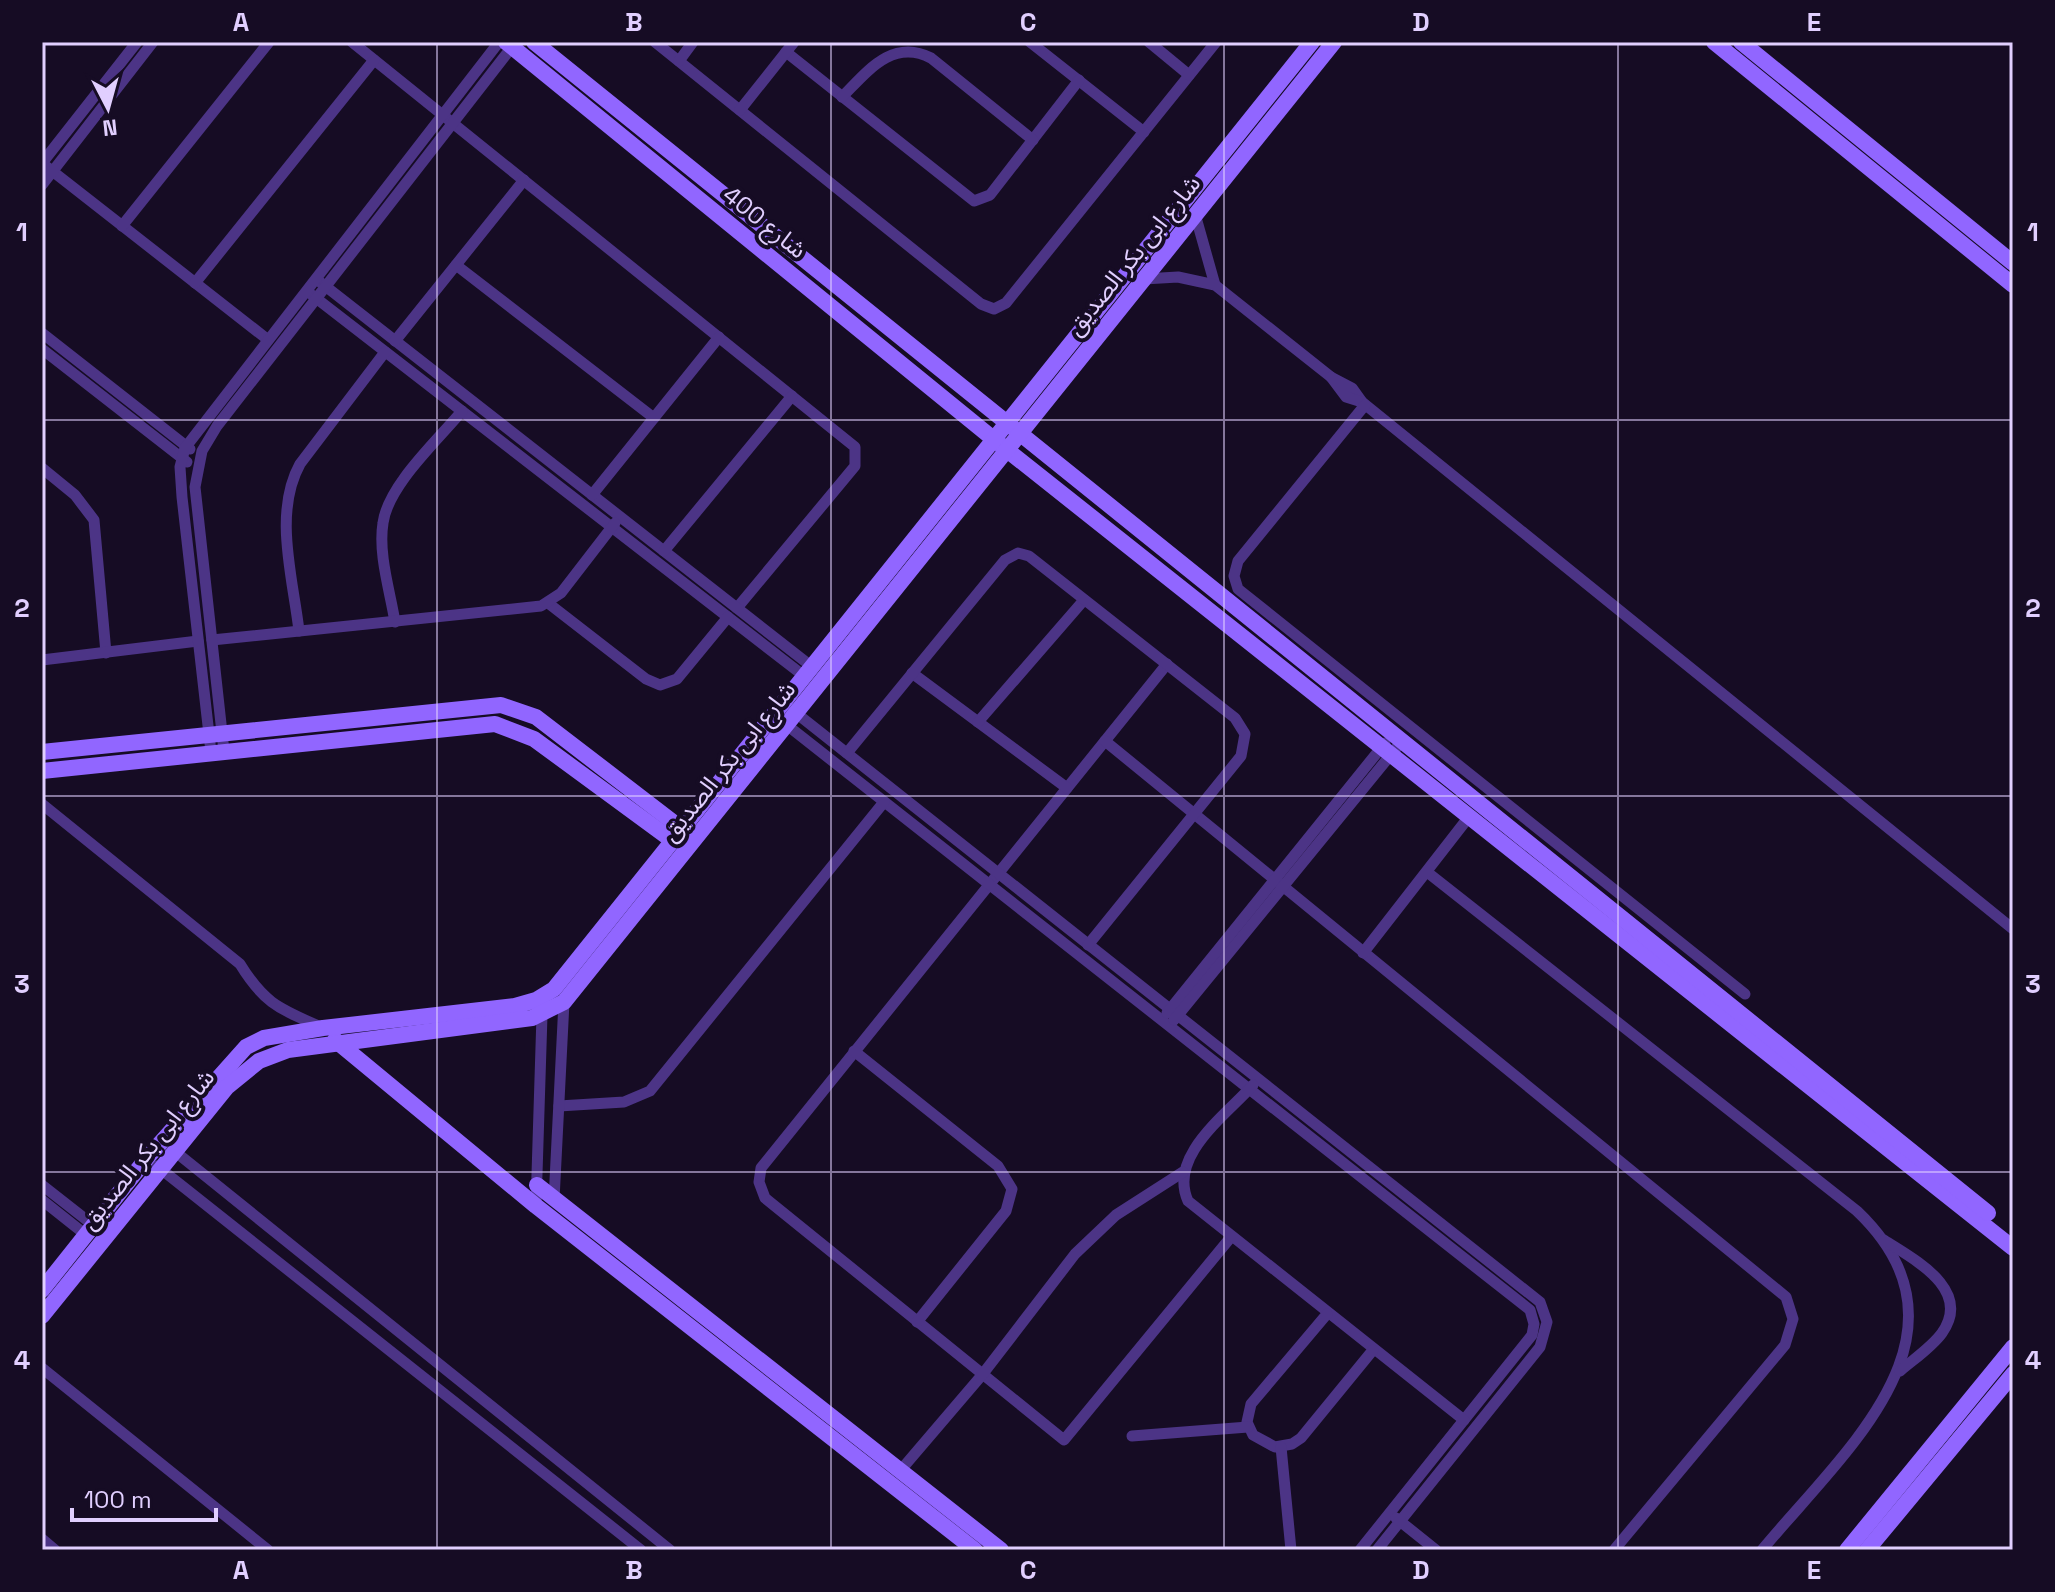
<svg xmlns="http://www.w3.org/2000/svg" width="2055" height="1592" viewBox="0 0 2055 1592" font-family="'Space Grotesk','Noto Sans Arabic',sans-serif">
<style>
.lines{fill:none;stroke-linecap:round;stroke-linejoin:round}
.street{stroke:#4c3486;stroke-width:11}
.secondary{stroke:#9166ff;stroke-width:16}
.grid{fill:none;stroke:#e1cfff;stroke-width:2;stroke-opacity:0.55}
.labels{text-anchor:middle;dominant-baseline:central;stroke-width:8;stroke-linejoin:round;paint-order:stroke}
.street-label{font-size:24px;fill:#e1cfff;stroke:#160c24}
.neatline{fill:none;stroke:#e1cfff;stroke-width:3}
.grid-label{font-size:26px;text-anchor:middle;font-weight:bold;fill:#e1cfff}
</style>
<rect width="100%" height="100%" fill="#160c24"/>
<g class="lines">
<!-- street -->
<g class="street">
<path d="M352 42 855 447V466L737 608"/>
<path d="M655 42 981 304 994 309 1006 303 1216 42"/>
<path d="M1030 42 1144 132"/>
<path d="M1149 42 1189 75"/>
<path d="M786 52 974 201 990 195 1079 80"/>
<path d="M679 61 693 42"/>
<path d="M842 97C867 72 892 38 931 58L1033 140"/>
<path d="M740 110 794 42"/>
<path d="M42 163 267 339"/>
<path d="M42 163 137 42"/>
<path d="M42 185 153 42"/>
<path d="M1195 214 1215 285"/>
<path d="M122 226 269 42"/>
<path d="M456 265 654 418"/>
<path d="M1144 279 1178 277 1215 285 1331 377 1352 388 1362 402 2013 929"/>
<path d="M320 282 811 666"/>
<path d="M195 283 374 60"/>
<path d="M312 295 804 676"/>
<path d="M42 333 190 449"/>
<path d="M395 341 524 180"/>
<path d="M42 349 187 462"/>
<path d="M1331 377 1346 397 1362 402"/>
<path d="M1365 405 1238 561 1234 576 1238 589 1745 994"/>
<path d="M42 468 75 495 94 520 106 653"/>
<path d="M592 495 719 337"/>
<path d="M664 551 792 396"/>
<path d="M548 603 646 679 660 685 677 679 728 617"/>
<path d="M395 622C390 591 378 554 383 523 388 485 438 440 462 411"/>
<path d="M299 631C293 578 273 513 300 464L385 352"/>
<path d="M212 640 541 606 561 593 615 523"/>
<path d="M42 660 198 641"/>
<path d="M1167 664 761 1168 759 1182 765 1198 1064 1440 1231 1237"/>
<path d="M912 673 1067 788"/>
<path d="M791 709 1540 1302 1547 1322 1540 1347 1377 1550"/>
<path d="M783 722 1530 1310 1534 1324 1532 1335 1360 1550"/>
<path d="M978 722 1084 600"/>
<path d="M1105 741 1786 1297 1793 1319 1785 1345 1614 1550"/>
<path d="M224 751 195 487 202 451 217 426 512 47"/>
<path d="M211 752 182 497 180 467 185 448 499 42"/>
<path d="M847 753 1005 560 1018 553 1029 556 1235 718 1245 734 1241 756 1088 945"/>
<path d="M42 804 240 964C265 1005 281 1009 323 1028"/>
<path d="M1427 872 1857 1211C1986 1334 1842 1453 1762 1550"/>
<path d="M1363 953 1468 818"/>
<path d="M1167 1013 1385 743"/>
<path d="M1174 1020 1402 741"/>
<path d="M854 1051 998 1166 1012 1189 1006 1211 917 1322"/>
<path d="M1253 1085C1225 1116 1168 1156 1188 1201L1464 1420"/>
<path d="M559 1106 624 1102 650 1091 884 802"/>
<path d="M162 1141 670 1550"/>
<path d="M157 1166 641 1550"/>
<path d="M42 1185 93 1225"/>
<path d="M42 1200 86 1235"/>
<path d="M554 1200 564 1002"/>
<path d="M536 1206 542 1015"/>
<path d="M1884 1240C1913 1259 1973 1289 1942 1333 1932 1347 1914 1359 1900 1371"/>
<path d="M1327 1314 1251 1404 1247 1422 1253 1435 1275 1447 1292 1444 1301 1438 1373 1350"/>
<path d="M42 1368 268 1550"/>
<path d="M1132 1436 1248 1427"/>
<path d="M1281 1447 1291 1550"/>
<path d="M900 1471 982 1375 1075 1254 1116 1215 1183 1172"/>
<path d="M1396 1518 1436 1550"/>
<path d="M42 1539 55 1550"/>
</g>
<!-- secondary -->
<g class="secondary">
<path d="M506 42 1007 450 2013 1248"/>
<path d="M534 42 1988 1213"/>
<path d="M1714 42 2013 285"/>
<path d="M1741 42 2013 263"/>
<path d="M42 752 501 705 536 717 682 829"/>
<path d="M42 771 495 724 534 739 673 841"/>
<path d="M335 1040 536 1206 975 1550"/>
<path d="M537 1185 1001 1550"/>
<path d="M42 1290 147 1158 246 1047 264 1038 323 1028 515 1006 536 1000 554 989 1312 42"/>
<path d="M42 1316 227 1087 259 1061 288 1050 532 1018 564 1002 1334 42"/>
<path d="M1847 1550 2013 1347"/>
<path d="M1867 1550 2013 1374"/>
</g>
</g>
<!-- grid -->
<path class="grid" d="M437 42V1550M831 42V1550M1224 42V1550M1618 42V1550M42 420H2013M42 796H2013M42 1172H2013"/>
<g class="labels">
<!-- street labels -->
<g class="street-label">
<text transform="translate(765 222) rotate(39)">شارع 400</text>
<text transform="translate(1133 255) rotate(-51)">شارع ابى بكر الصديق</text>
<text transform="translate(728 761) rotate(-51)">شارع ابى بكر الصديق</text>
<text transform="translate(147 1149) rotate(-51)">شارع ابى بكر الصديق</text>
</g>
</g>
<!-- border -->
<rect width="2055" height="1592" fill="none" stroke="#160c24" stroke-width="88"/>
<!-- north arrow -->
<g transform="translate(108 108) rotate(174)" stroke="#160c24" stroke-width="6" paint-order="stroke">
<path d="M0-6L14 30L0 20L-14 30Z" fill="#e1cfff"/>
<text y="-12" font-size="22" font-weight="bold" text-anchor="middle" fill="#e1cfff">N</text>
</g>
<!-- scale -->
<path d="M72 1508v12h144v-12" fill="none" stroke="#e1cfff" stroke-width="4"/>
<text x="84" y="1508" font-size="24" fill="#e1cfff" stroke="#160c24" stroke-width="6" paint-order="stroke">100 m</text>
<rect x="44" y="44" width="1967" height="1504" class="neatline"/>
<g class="grid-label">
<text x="241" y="31">A</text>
<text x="634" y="31">B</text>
<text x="1028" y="31">C</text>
<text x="1421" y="31">D</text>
<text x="1814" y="31">E</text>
<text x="22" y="241">1</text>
<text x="2033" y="241">1</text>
<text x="22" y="617">2</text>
<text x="2033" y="617">2</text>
<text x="22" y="993">3</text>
<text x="2033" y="993">3</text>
<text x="22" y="1369">4</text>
<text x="2033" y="1369">4</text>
<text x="241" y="1579">A</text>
<text x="634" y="1579">B</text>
<text x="1028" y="1579">C</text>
<text x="1421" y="1579">D</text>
<text x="1814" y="1579">E</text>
</g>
</svg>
